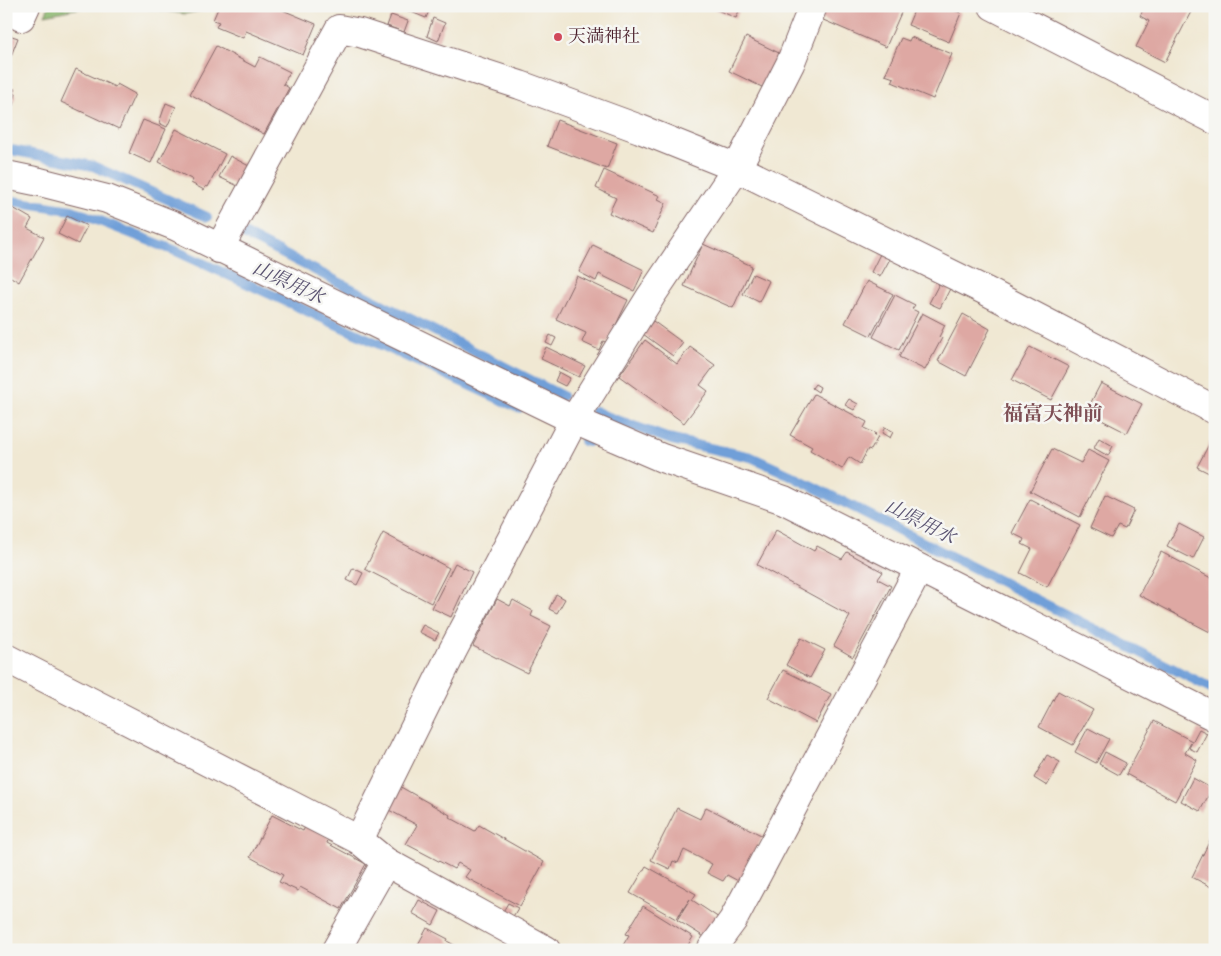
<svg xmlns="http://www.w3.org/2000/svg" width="1221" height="956" viewBox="0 0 1221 956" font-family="'IM FELL DW Pica','Noto Serif JP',serif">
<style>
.forest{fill:url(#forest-firs);stroke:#6b6c4e}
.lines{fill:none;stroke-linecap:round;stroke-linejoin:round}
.stream{stroke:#6f9fd8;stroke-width:10}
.building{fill:#dea8a3}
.minor-casing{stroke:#846566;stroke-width:30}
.minor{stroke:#fff;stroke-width:28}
.poi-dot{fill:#d1495b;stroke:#f6f6f2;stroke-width:2}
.labels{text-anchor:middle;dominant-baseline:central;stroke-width:5;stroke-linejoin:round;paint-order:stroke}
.poi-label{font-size:18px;fill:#4a1f2b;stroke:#f6f6f2;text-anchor:start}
.water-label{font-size:19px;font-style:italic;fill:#595270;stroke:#f6f6f2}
.quarter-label{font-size:20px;font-weight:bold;fill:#7e4f55;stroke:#f6f6f2}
</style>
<defs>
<pattern id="forest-firs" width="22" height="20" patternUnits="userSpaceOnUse" patternTransform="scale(1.25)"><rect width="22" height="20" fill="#8cb870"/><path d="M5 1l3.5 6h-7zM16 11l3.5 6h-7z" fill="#74955c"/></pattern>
</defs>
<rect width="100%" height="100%" fill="#f6f6f2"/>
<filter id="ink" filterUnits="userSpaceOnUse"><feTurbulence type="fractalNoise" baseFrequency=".02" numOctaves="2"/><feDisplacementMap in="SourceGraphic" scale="10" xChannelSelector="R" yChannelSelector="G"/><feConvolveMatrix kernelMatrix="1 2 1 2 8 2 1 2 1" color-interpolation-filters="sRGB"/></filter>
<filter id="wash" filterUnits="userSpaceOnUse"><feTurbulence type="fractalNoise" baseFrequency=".0096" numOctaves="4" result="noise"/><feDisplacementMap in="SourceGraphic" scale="20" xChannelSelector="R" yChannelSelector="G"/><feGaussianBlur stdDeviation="1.12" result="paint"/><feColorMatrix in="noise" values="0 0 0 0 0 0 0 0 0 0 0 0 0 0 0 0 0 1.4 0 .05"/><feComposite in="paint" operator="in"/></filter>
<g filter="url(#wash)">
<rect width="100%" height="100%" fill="#f0e8d3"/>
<!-- forest -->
<g class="forest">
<path d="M49 6H91L45 15Z"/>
<path d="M129 6H225L185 14Z"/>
</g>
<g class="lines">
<!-- stream -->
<g class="stream">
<path d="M6 149 93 166 207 217"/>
<path d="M6 200 72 210 176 251 519 408"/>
<path d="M240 232 562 396"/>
<path d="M595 411 603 415 672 440 751 457 790 475 1215 690"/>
<path d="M584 441 588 442 591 439"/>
</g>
</g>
<g id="blocks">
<!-- building -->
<g class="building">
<path d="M219 6H273L316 24 303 55 246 31 243 38 216 27 219 22 213 20Z"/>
<path d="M396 6H431L426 18Z"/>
<path d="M708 6H741L736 18Z"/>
<path d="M826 6H904L886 47 821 19Z"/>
<path d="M916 6H943L961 13 949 42 908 25Z"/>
<path d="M1145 6H1194L1165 62 1136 47 1149 21 1140 16Z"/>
<path d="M391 15 408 21 404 32 387 26Z"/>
<path d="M433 18 445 23 438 41 427 36Z"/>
<path d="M6 34 18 38 9 61 6 60Z"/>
<path d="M746 37 781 54 764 88 729 71Z"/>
<path d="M911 37 952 54 933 99 892 82 894 78 885 75 901 38 909 41Z"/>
<path d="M216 46 255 67 260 57 290 72 283 84 289 88 264 134 190 94Z"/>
<path d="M76 69 115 87 117 84 135 94 119 129 61 102Z"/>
<path d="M6 87 15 89 13 93 16 94 7 126Z"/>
<path d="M166 103 176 107 167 127 159 123Z"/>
<path d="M143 120 166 129 151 163 129 153Z"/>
<path d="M557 120 617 143 607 169 547 146Z"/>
<path d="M176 129 225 154 208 187 206 186 204 190 191 183 193 180 159 162Z"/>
<path d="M230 156 249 166 238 186 219 177Z"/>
<path d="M604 170 660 196 658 199 666 203 653 233 609 213 616 198 596 188Z"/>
<path d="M6 204 32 219 27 228 44 237 19 282 6 274Z"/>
<path d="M67 216 87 226 78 244 58 234Z"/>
<path d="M703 244 752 266 733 308 684 286Z"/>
<path d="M593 245 644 270 634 291 599 274 596 281 579 272Z"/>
<path d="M881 252 891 257 880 277 871 272Z"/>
<path d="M753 274 769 281 759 302 743 294Z"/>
<path d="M577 276 628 300 607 343 603 341 599 350 582 342 586 333 556 319Z"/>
<path d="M867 281 893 294 871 336 845 323Z"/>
<path d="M940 282 951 287 940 308 929 303Z"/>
<path d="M895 295 915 305 912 309 918 312 899 350 873 337Z"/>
<path d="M922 313 945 325 939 337 942 338 925 370 899 357Z"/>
<path d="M963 314 990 329 966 376 938 361Z"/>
<path d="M653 321 683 343 673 356 643 334Z"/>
<path d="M550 335 556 338 552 346 546 343Z"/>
<path d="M645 340 677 364 690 347 715 365 700 385 708 391 684 423 619 376Z"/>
<path d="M546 347 585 366 579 377 541 359Z"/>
<path d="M1030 347 1069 367 1051 400 1012 380Z"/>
<path d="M559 372 570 378 565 386 555 381Z"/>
<path d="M1101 383 1142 404 1127 433 1086 412Z"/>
<path d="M815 384 820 387 818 392 812 388Z"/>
<path d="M814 394 867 422 864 428 876 434 874 436 878 437 871 450 868 449 860 464 849 457 842 469 810 450 812 447 790 435Z"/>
<path d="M849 399 858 404 854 410 845 405Z"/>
<path d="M885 427 893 432 890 438 882 433Z"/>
<path d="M1215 433V476L1197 467Z"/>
<path d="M1099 438 1113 446 1108 456 1094 448Z"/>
<path d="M1052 449 1081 463 1088 450 1109 461 1080 517 1030 491Z"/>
<path d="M1105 496 1134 510 1125 529 1118 526 1111 538 1090 528Z"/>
<path d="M1030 499 1080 525 1047 587 1020 573 1032 549 1022 544 1024 539 1012 533Z"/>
<path d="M1179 524 1204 537 1193 559 1167 546Z"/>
<path d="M776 530 814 551 817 546 842 559 847 552 883 572 878 579 891 586 853 657 834 646 850 616 757 565Z"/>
<path d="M383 533 449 568 431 603 365 569Z"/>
<path d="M1161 552 1215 580V623L1210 632 1139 595Z"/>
<path d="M455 563 472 572 451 617 432 608Z"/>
<path d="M353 568 363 573 357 585 347 580Z"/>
<path d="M556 594 565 599 557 613 549 609Z"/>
<path d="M497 599 510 606 513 600 533 611 531 616 551 626 527 673 473 646Z"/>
<path d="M423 625 439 633 435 640 419 632Z"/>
<path d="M801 638 825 650 810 678 786 665Z"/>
<path d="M783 670 831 694 816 723 768 698Z"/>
<path d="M1058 691 1093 710 1073 745 1039 727Z"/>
<path d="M1154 721 1192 741 1185 753 1197 760 1175 801 1126 774Z"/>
<path d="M1088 728 1109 739 1096 763 1075 752Z"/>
<path d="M1199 729 1207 733 1197 752 1189 748Z"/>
<path d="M1105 752 1126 763 1119 775 1099 764Z"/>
<path d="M1047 755 1060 762 1047 786 1034 778Z"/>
<path d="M1193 778 1212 789 1200 811 1181 801Z"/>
<path d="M399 786 450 815 449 817 475 831 479 825 544 862 520 906 465 877 470 870 458 863 454 869 406 844 417 825 387 809Z"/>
<path d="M706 807 763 836 740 882 727 875 723 881 707 873 712 864 684 850 678 863 673 861 670 869 651 860 677 808 700 819Z"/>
<path d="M272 815 303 831 306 825 329 837 327 843 366 864 341 909 300 887 298 891 279 882 283 875 250 857Z"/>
<path d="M1211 838 1215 840V889L1192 877Z"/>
<path d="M646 866 696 894 692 900 719 918 706 938 677 920 690 899 676 919 630 893Z"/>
<path d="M419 900 440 911 433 925 412 913Z"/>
<path d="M508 903 518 908 511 920 501 915Z"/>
<path d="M643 906 693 937 685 950H626L622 947 629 935 626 934Z"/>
<path d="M427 928 448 939 447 941 463 950H415Z"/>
</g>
</g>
</g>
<g filter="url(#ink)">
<use href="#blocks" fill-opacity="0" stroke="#846566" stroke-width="1"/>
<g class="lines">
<!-- minor casing -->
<g class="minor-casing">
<g id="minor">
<path d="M993 6 1215 120"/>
<path d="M6 9 21 17 26 6"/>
<path d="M6 175 40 182 107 199 175 226 574 420 662 458 784 500 1215 717"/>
<path d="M219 249 339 29 360 33 520 85 640 129 737 168 988 292 1215 410"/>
<path d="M6 658 359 840 386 862 546 950"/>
<path d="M359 840 452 652 574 420 651 296 737 168 790 64 813 6"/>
<path d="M336 950 386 862"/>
<path d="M711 950 733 920 919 569"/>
</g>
</g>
<!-- minor -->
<use href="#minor" class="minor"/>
</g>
</g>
<!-- markers -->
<circle class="poi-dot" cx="558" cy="37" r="5"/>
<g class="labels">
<!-- poi labels -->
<g class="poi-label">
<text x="568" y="37">天満神社</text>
</g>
<!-- water labels -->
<g class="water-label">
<text transform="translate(288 283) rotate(25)">山県用水</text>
<text transform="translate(920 522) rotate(27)">山県用水</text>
</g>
<!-- quarter labels -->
<g class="quarter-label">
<text x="1053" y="414">福富天神前</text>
</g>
</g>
<!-- margin -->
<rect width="1221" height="956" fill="none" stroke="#f6f6f2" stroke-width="25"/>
</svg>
